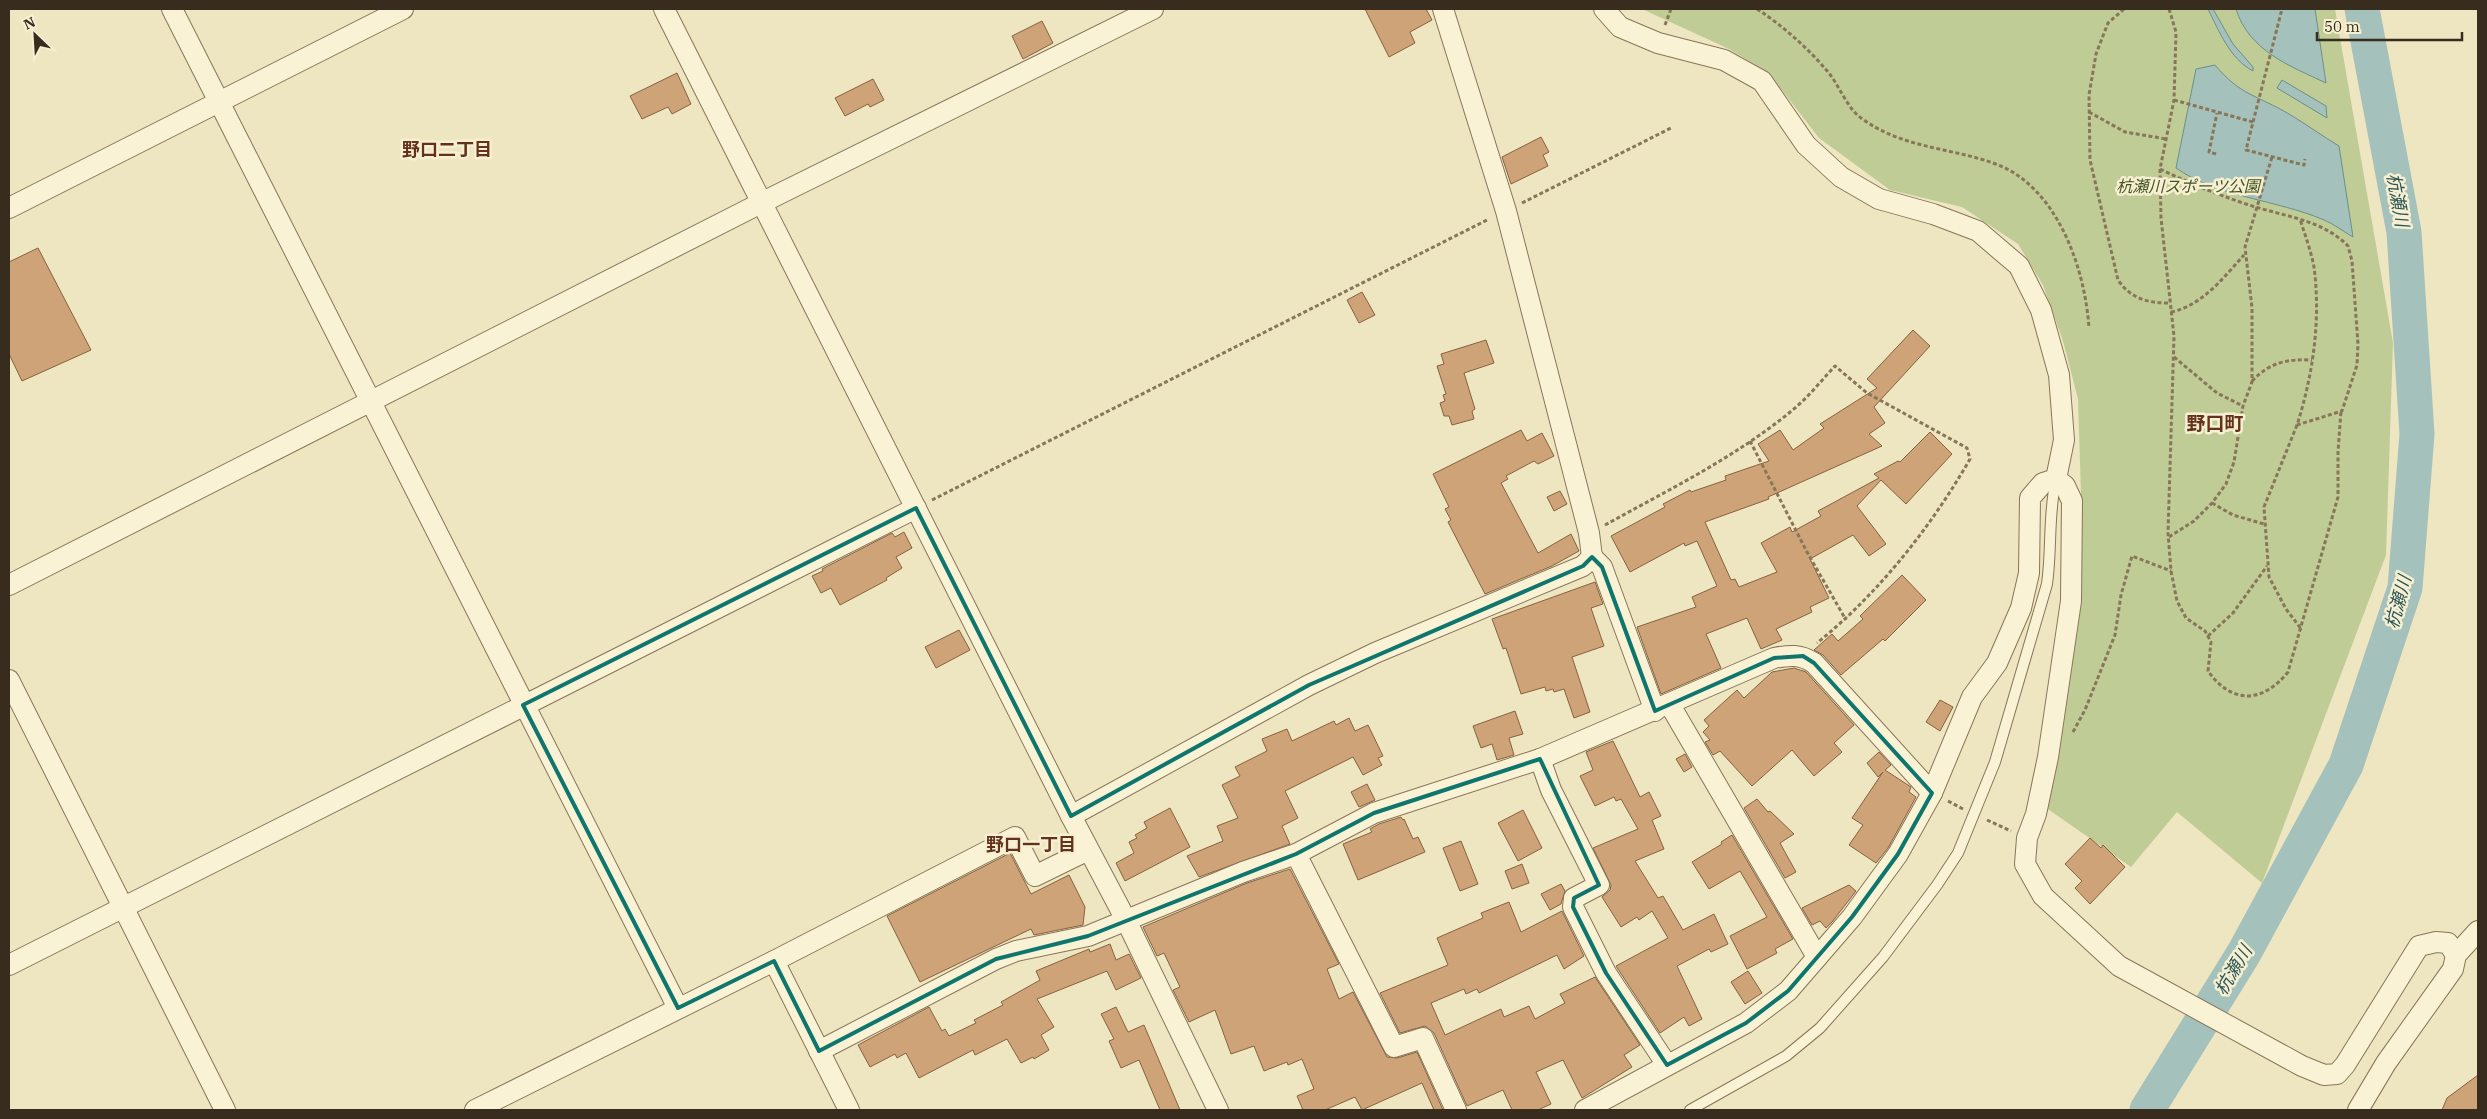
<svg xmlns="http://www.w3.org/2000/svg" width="2487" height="1119" viewBox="0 0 2487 1119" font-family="'IBM Plex Serif','Noto Sans JP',serif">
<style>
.green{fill:#c0cc95}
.water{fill:#a4c1bb;stroke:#6b8f89}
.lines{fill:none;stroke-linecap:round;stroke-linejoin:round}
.river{stroke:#a4c1bb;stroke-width:35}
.building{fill:#cda377;stroke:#87623e}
.service-casing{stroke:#887659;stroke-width:12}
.minor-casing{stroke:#887659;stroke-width:22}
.path{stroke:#887659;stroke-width:3;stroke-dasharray:4 2.5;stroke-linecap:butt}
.service{stroke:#f9f2d5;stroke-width:10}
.minor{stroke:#f9f2d5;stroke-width:20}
.marked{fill:none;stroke:#0f766e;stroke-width:4;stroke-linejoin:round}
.labels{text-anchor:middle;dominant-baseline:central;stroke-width:5;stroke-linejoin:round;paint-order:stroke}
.park-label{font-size:16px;font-style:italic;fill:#435423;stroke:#f6efd1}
.neighbourhood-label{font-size:18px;font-weight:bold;fill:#64321c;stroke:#f6efd1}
.water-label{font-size:18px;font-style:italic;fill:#2c5657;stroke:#f6efd1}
.quarter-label{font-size:19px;font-weight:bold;fill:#64321c;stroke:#f6efd1}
</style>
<rect width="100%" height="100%" fill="#eee5c1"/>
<!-- green -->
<path class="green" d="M1642 9H2335L2393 343 2386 555 2262 883 2177 812 2131 867 2045 807 2077 614 2081 494 2078 399 2063 341 2043 285 2018 244 1962 207 1890 190 1819 138 1768 72 1727 48Z"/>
<!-- water -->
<g class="water">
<path d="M2208 9H2213L2233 44 2253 67V71C2230 59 2219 31 2208 9Z"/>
<path d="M2236 9H2315L2326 83C2290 66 2249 51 2236 9Z"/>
<path d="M2215 65C2241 96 2257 95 2289 114 2306 124 2322 136 2339 146L2353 237C2344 232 2334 224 2324 220 2278 200 2217 197 2176 168L2196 69Z"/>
<path d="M2282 80 2326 106 2327 118 2277 88Z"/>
</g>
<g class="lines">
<!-- river -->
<path class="river" d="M2147 1110 2244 953 2346 765 2405 588 2417 434 2404 232 2362 9"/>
</g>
<!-- building -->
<g class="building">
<path d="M1365 9H1426L1432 20 1410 32 1415 43 1389 57Z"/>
<path d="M1042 21 1053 43 1023 59 1012 36Z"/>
<path d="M677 73 691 104 672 114 668 107 642 119 630 96Z"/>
<path d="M873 79 884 100 870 107 868 104 845 116 835 98Z"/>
<path d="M1541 137 1549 152 1543 155 1548 166 1511 184 1502 157Z"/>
<path d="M38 248 91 350 22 381 9 354V262Z"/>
<path d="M1362 292 1375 315 1359 323 1347 300Z"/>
<path d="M1913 330 1930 346 1874 407 1885 423 1869 434 1882 446 1768 497 1769 499 1705 522 1731 580 1735 579 1739 587 1777 572 1761 543 1790 527 1792 532 1821 516 1818 511 1879 478 1874 474 1898 461 1900 462 1930 432 1952 454 1906 504 1881 480 1857 506 1886 544 1869 556 1853 535 1810 559 1829 598 1810 607 1812 612 1776 629 1782 640 1761 649 1747 618 1706 634 1721 668 1661 694 1637 627 1696 607 1692 597 1717 586 1697 541 1685 546 1684 543 1630 572 1611 536 1665 507 1663 504 1690 490 1691 492 1726 480 1725 476 1769 461 1758 444 1780 430 1793 450 1824 428 1820 424 1877 388 1867 379Z"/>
<path d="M1486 340 1494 363 1464 373 1475 409 1472 411 1474 419 1452 425 1449 416H1444L1440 403 1445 401 1443 395 1446 394 1437 366 1444 364 1441 354Z"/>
<path d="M1521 430 1527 441 1542 433 1554 456 1538 464 1534 461 1506 476 1508 479 1501 483 1538 553 1571 534 1579 551 1552 566 1485 594 1448 522 1451 520 1445 509 1449 507 1433 474Z"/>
<path d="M1560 491 1567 504 1554 511 1547 497Z"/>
<path d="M904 532 912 548 896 557 902 568 886 578 887 580 840 605 831 588 821 593 812 576 823 571 822 569 892 533 895 537Z"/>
<path d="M1902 575 1926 600 1885 641 1883 639 1841 675 1823 655 1814 650 1832 634 1838 641 1863 619 1860 616Z"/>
<path d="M1595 582 1603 604 1591 608 1604 646 1572 657 1590 712 1574 718 1564 689 1554 692 1553 689 1546 691 1545 687 1521 694 1506 648 1503 649 1492 619Z"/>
<path d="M959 630 970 650 936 668 925 647Z"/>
<path d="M1794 668 1806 672 1854 725 1834 743 1842 752 1814 776 1792 750 1752 786 1720 751 1713 755 1705 742 1710 740 1703 732 1709 726 1704 720 1737 690 1744 698 1772 672Z"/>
<path d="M1940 700 1953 707 1940 731 1926 722Z"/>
<path d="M1515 711 1523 734 1509 738 1514 755 1497 760 1492 744 1481 748 1473 726Z"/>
<path d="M1349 718 1355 731 1368 725 1383 756 1378 758 1382 765 1363 775 1353 757 1285 791 1298 818 1282 826 1290 844 1199 877 1187 856 1223 841 1217 826 1238 818 1222 785 1240 776 1235 767 1267 751 1262 739 1287 729 1292 741 1334 721 1336 725Z"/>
<path d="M1613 741 1640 797 1649 792 1661 816 1652 820 1664 849 1635 861 1658 898 1663 896 1683 930 1714 914 1728 944 1711 952 1709 949 1677 966 1702 1019 1689 1026 1684 1017 1660 1033 1616 966 1668 938 1652 911 1639 920 1637 917 1621 927 1602 897 1610 890 1611 885 1593 848 1638 829 1621 799 1616 801 1614 797 1595 806 1580 776 1593 770 1586 752Z"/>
<path d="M1879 752 1891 765 1885 770 1911 787 1909 792 1916 797 1888 848 1876 863 1849 845 1863 825 1852 818 1883 772 1878 777 1867 763Z"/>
<path d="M1685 754 1692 767 1684 772 1676 759Z"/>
<path d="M1367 784 1375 800 1359 807 1351 792Z"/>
<path d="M1757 799 1768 812 1770 811 1794 834 1780 843 1796 872 1785 878 1744 808Z"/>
<path d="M1170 808 1190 847 1125 881 1116 863 1134 853 1129 842 1137 838 1135 835 1147 828 1144 822Z"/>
<path d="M1523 810 1542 848 1518 861 1498 823Z"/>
<path d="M1401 817 1403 820 1404 819 1413 839 1418 837 1425 852 1358 880 1343 844 1372 832 1370 829 1379 824Z"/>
<path d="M1732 835 1793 939 1775 949 1777 953 1747 969 1730 936 1767 917 1740 871 1709 889 1692 862 1722 844 1721 842Z"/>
<path d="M2090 838 2101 848 2103 845 2125 867 2090 904 2075 888 2082 881 2065 864Z"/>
<path d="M1461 841 1478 884 1460 891 1443 848Z"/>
<path d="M1010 853 1031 894 1069 875 1085 907 1083 925 1034 935 1031 929 920 982 887 916Z"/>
<path d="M1522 864 1529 883 1512 889 1505 871Z"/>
<path d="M1290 869 1339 964 1327 969 1339 999 1353 992 1387 1057 1397 1058 1417 1052 1443 1110H1434L1422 1083 1362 1110 1355 1097 1325 1110H1303L1297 1096 1314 1089 1302 1059 1288 1065 1287 1062 1264 1071 1254 1046 1231 1054 1215 1010 1189 1022 1173 990 1180 987 1164 953 1157 956 1143 927 1247 883Z"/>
<path d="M1561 884 1565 891 1561 904 1550 910 1541 894Z"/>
<path d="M1849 885 1856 891 1832 922 1826 928 1820 921 1812 925 1802 908Z"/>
<path d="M1509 902 1521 932 1562 911 1584 956 1564 969 1557 955 1479 993 1477 989 1466 994 1464 989 1431 1003 1445 1035 1501 1009 1504 1017 1529 1006 1535 1019 1565 1003 1560 994 1595 977 1640 1045 1624 1055 1632 1067 1582 1098 1563 1060 1536 1072 1551 1104 1538 1110H1512L1503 1090 1467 1106 1434 1033 1425 1026 1400 1033 1380 993 1448 965 1437 938 1483 918 1481 913Z"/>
<path d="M1110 944 1116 960 1129 954 1141 978 1116 990 1107 971 1037 999 1054 1027 1041 1035 1049 1050 1034 1059 1033 1057 1021 1063 1007 1039 975 1055 973 1050 919 1078 906 1053 897 1058 895 1054 870 1067 858 1045 929 1007 942 1031 945 1029 949 1036 976 1023 974 1020 1003 1005 1001 1002 1040 980 1036 971 1089 949 1090 952Z"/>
<path d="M1748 971 1762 993 1745 1004 1731 982Z"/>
<path d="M1116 1007 1128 1032 1144 1025 1180 1110H1160L1139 1060 1121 1068 1109 1041 1114 1039 1101 1014Z"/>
<path d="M2478 1075V1110H2442L2447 1098Z"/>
</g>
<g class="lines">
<!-- service casing -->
<g class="service-casing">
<path id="service" d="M1690 1110 1786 1056 1820 1028 1883 957 1937 885 1958 853 1995 762 2047 584C2052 549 2048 514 2056 479"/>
</g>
<!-- minor casing -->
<g class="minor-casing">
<g id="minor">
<path d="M172 9 678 1008"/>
<path d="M664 9 1071 816 1126 920 1218 1110"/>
<path d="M1604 9 1620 27 1658 43 1724 60 1762 81 1806 145 1841 177 1879 199 1933 214 1978 231 2019 266 2041 310 2059 375 2064 440 2056 479"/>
<path d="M9 208 403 9"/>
<path d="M1592 557 1602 567 1655 711"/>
<path d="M9 585 761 203 1153 9"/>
<path d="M9 680 225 1110"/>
<path d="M1670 705 1817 957"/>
<path d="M1540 759 1551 790 1599 885 1574 898 1573 907 1606 973 1667 1065"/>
<path d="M1071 816 1309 685 1375 653 1583 566 1592 557 1589 533 1506 211 1443 9"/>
<path d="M1296 854 1394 1047 1423 1038 1456 1110"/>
<path d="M774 961 849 1110"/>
<path d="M9 965 916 508"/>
<path d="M819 1051 996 959 1016 951 1088 936 1243 872 1296 854 1374 813 1540 759 1774 658C1790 655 1800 654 1814 663L1932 793"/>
<path d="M475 1110 774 961 1015 837 1035 876 1088 850"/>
<path d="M1585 1110 1746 1023 1788 991 1852 917 1898 854 1932 793 1972 697 1997 663 2021 608 2029 573 2030 498 2043 483 2056 479 2065 486 2072 501 2071 601 2048 757 2036 814 2027 838 2025 864 2043 896 2119 966 2302 1066 2324 1075 2337 1074 2345 1065 2419 946 2436 942 2448 943 2456 955"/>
<path d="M2358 1110 2386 1063 2453 969 2456 955 2478 931"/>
</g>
</g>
<!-- path -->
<g class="path">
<path d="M1757 9C1783 26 1808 48 1828 72 1839 85 1847 108 1861 118 1902 148 1947 147 1993 163 2056 184 2085 267 2089 328"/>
<path d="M2124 9 2108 23 2096 54 2089 95 2090 160 2118 280C2131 299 2148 303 2169 303"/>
<path d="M2169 9 2176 32 2174 100 2160 169 2161 218 2174 336 2168 533 2171 571 2177 601 2186 618 2205 631 2211 642 2208 671C2232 705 2263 703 2288 672L2338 497V452L2341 411"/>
<path d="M1665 25 1671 9"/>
<path d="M2174 100 2253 122 2246 150 2304 165 2305 159"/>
<path d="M2089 112 2125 132 2166 139"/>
<path d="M2253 122 2282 9"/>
<path d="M2216 154 2209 152 2217 113"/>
<path d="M2160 169C2189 183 2216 194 2246 204 2281 216 2322 219 2348 246L2352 261 2358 344 2357 365 2342 411 2297 425C2313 375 2321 320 2314 267 2311 251 2305 235 2300 219"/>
<path d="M1522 203 1671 128"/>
<path d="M2171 312C2202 306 2224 277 2244 255"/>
<path d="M2174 357 2217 393 2243 406"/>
<path d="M2252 381C2270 362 2287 359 2312 360"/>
<path d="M2297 425 2264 507 2269 577 2286 609 2302 630"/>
<path d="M1750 441 1807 552 1846 620"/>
<path d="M932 500 1489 219"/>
<path d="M2212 503 2233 515 2264 524"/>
<path d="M1605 525C1670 489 1738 456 1795 408 1809 396 1822 380 1835 366L1867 393 1967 448 1970 459C1931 527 1879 593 1817 643"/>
<path d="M2169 537 2194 521 2212 503 2226 484 2234 462 2243 406 2252 382V308L2245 247 2272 157"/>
<path d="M2208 636 2233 613 2267 566"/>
<path d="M2073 732 2085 710 2115 635 2121 595 2132 556 2171 571"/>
<path d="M1948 801 1963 809"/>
<path d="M1987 820 2011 831"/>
</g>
<!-- service -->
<use href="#service" class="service"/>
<!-- minor -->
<use href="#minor" class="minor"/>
</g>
<!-- marked area -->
<path class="marked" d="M916 508 1071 816 1309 685 1583 566 1592 557 1602 567 1655 711 1774 658 1803 656 1814 663 1932 793 1898 854 1852 917 1788 991 1746 1023 1667 1065 1606 973 1573 907 1574 898 1599 885 1540 759 1374 813 1296 854 1088 936 996 959 819 1051 774 961 678 1008 523 705Z"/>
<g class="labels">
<!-- park labels -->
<g class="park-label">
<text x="2188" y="186">杭瀬川スポーツ公園</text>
</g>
<!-- neighbourhood labels -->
<g class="neighbourhood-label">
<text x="447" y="149">野口二丁目</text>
<text x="1031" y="844">野口一丁目</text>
</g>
<!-- water labels -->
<g class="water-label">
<text transform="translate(2398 200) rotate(80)">杭瀬川</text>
<text transform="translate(2398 602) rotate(-75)">杭瀬川</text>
<text transform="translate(2233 970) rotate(-59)">杭瀬川</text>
</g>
<!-- quarter labels -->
<g class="quarter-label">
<text x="2215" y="423">野口町</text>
</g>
</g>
<!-- border -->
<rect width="2487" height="1119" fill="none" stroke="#372c1d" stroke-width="20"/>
<!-- north arrow -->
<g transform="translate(35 35) rotate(335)" stroke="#f6efd1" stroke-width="4" paint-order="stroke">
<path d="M0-4L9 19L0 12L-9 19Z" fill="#372c1d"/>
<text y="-8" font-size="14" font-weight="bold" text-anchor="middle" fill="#372c1d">N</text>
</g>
<!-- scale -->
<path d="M2317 32v8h145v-8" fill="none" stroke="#372c1d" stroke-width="2.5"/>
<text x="2324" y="32" font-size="15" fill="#372c1d" stroke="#f6efd1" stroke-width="4" paint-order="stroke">50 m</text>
</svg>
